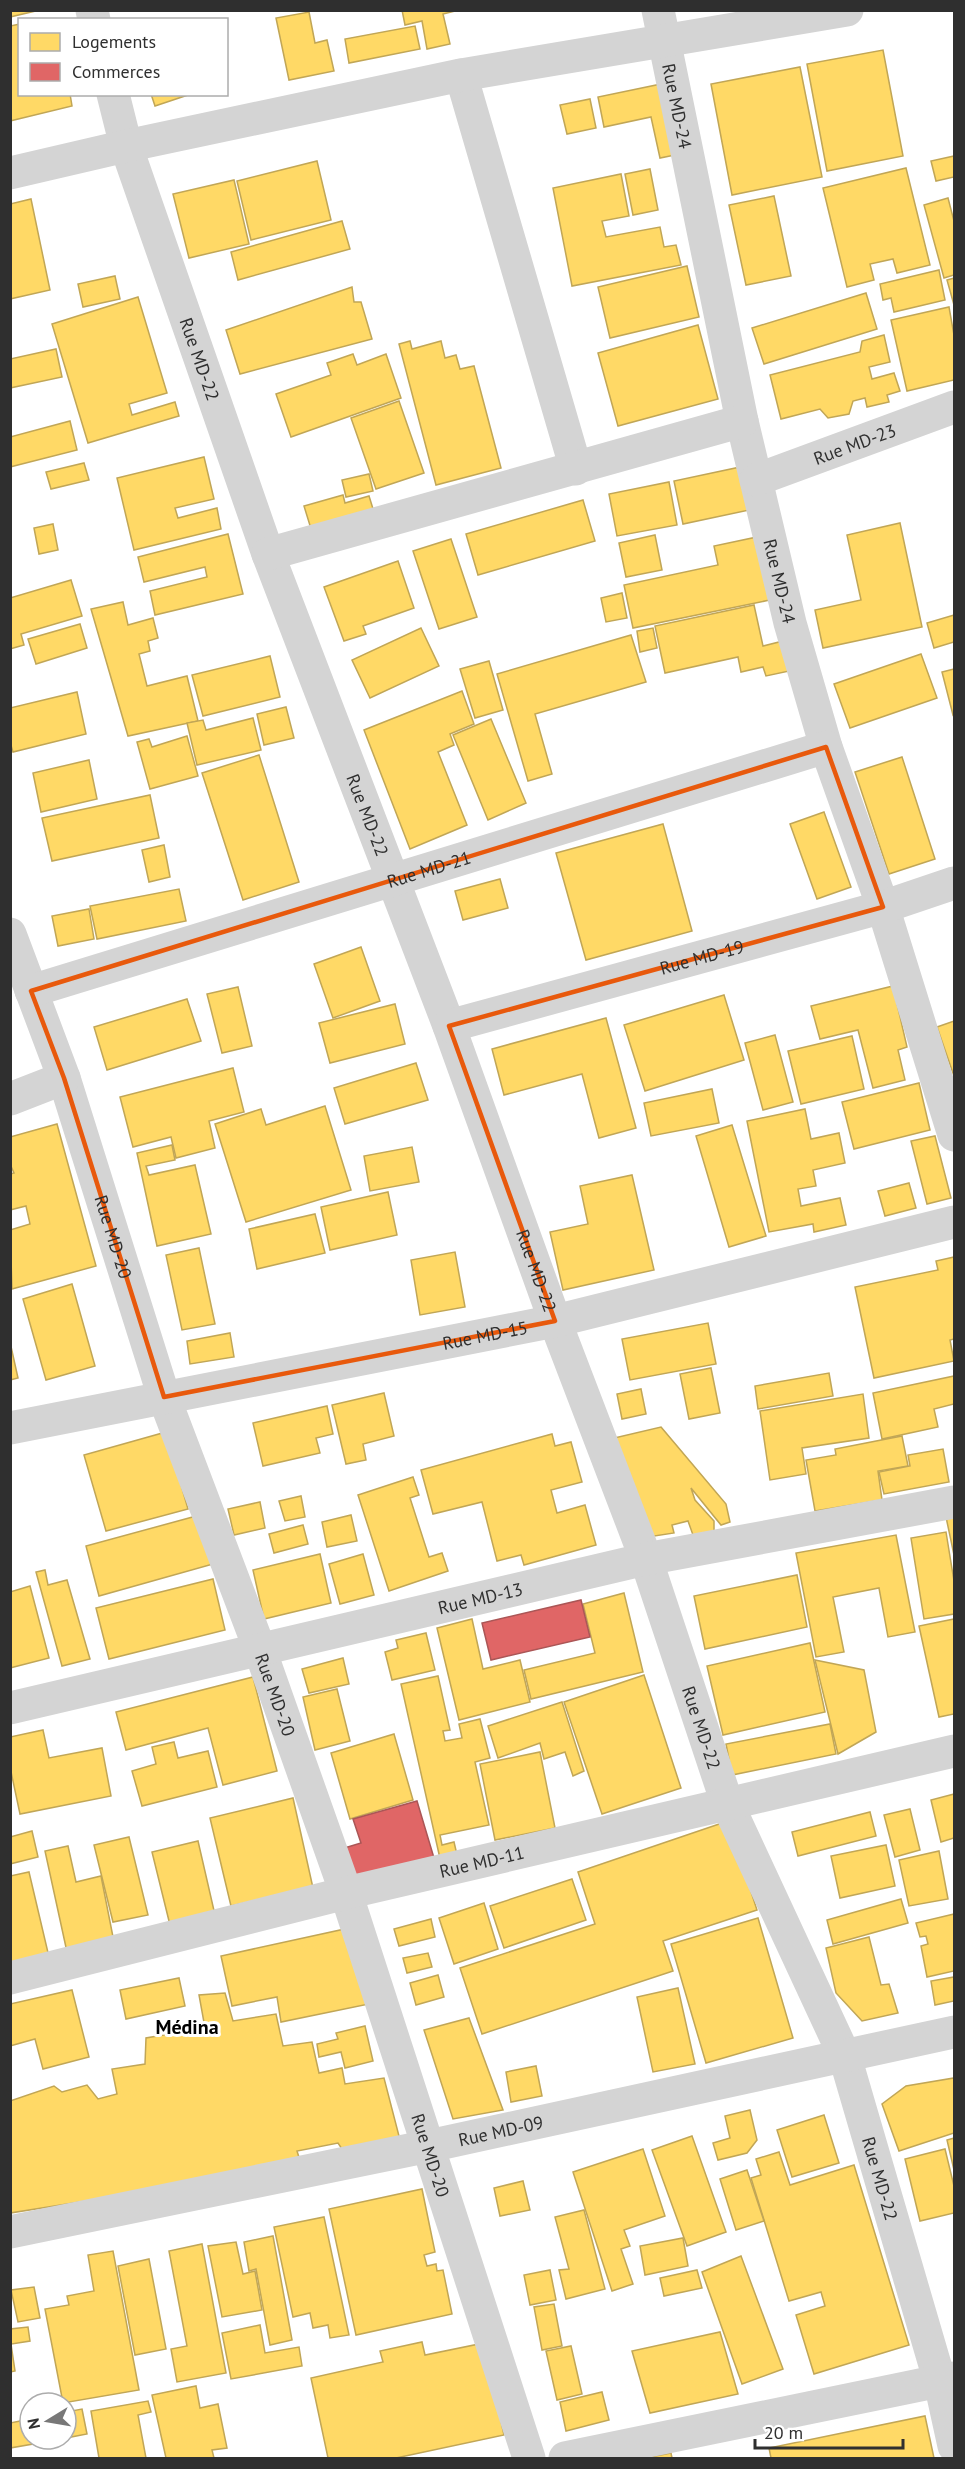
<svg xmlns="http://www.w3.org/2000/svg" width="965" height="2469" viewBox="0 0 965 2469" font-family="'PT Sans',sans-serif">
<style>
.homes{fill:#ffd966;stroke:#c1a656;stroke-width:1.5}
.shops{fill:#e06666;stroke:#ab5656;stroke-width:1.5}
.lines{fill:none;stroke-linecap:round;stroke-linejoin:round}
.minor{stroke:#d4d4d4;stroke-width:33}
.marked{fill:none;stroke:#e8590c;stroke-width:4.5;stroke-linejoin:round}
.labels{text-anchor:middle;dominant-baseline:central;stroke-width:6;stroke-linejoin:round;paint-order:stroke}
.street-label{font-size:18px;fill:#2f2f2f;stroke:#fff}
.neighbourhood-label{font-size:20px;font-weight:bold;fill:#000;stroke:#fff}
</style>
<rect width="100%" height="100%" fill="#fff"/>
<!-- homes -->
<g class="homes">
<path d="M10 10H40L10 17Z"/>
<path d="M402 10H459L443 14 450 44 427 49 422 21 405 25Z"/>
<path d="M309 12 315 43 327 40 334 71 289 80 276 18Z"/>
<path d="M20 24V94H70L72 106 10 121V26Z"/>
<path d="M415 26 420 49 349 63 345 39Z"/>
<path d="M883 50 903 156 827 171 807 64Z"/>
<path d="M800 67 822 177 732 195 711 84Z"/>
<path d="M666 83 680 154 660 158 651 117 604 127 598 97Z"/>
<path d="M151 94H191L155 106Z"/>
<path d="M590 99 596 128 567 134 560 105Z"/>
<path d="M954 156V177L936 181 931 161Z"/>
<path d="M317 161 331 220 251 240 237 181Z"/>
<path d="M906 168 930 265 897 273 893 259 870 264 874 280 847 287 823 188Z"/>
<path d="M650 169 658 210 633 215 625 174Z"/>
<path d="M621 174 629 216 602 221 606 237 660 227 664 247 676 245 681 265 572 286 553 188Z"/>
<path d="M234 180 249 244 189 258 173 194Z"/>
<path d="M774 196 791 276 746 285 729 205Z"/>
<path d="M948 198 954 221V275L944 278 924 205Z"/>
<path d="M31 199 50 290 10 299V204Z"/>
<path d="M342 221 350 249 238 280 231 252Z"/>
<path d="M687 266 699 317 610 338 598 287Z"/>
<path d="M939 270 945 300 894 312 891 298 883 300 880 284Z"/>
<path d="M115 276 120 299 83 307 78 284Z"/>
<path d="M954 278V305L947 280Z"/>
<path d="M352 287 354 302H361L372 339 240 374 226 330Z"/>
<path d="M866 293 877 329 764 364 752 328Z"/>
<path d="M138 297 167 393 129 404 132 415 175 402 179 416 88 443 52 324Z"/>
<path d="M949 307 954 335V380L907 391 891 320Z"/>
<path d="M698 325 718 399 618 426 598 353Z"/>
<path d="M884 335 890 362 869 367 872 379 894 373 900 391 887 395 889 402 867 407 865 398 853 401 849 414 828 418 820 409 781 419 770 375 860 352 862 341Z"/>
<path d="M410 341 412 349 441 341 445 358 456 355 460 369 474 366 501 468 436 485 399 344Z"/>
<path d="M56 349 62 377 10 388V359Z"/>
<path d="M353 354 357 365 386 354 401 398 291 437 276 394 331 375 327 363Z"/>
<path d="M399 401 424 473 376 489 351 418Z"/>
<path d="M70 421 77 450 10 467V437Z"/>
<path d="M204 457 214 499 175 508 178 518 217 508 221 529 134 550 117 478Z"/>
<path d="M84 463 89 480 51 489 46 472Z"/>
<path d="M745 466 754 509 683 524 674 481Z"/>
<path d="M369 474 373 491 346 497 342 480Z"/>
<path d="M669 482 677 525 617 536 609 494Z"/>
<path d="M343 495 345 503 369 496 374 512 312 532 304 506Z"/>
<path d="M583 500 595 541 478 575 466 534Z"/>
<path d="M900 523 922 627 823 648 815 610 861 600 847 535Z"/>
<path d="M53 524 58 550 39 554 34 528Z"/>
<path d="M228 534 243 594 155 615 150 591 207 577 205 567 144 582 138 557Z"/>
<path d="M655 535 662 570 626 577 619 543Z"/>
<path d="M757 537 770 600 633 628 624 585 718 565 714 546Z"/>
<path d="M451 539 477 617 439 629 413 551Z"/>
<path d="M398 561 414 608 363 626 366 634 344 641 324 587Z"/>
<path d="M71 580 82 616 21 634 24 645 10 649V598Z"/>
<path d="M622 593 627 618 606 622 601 598Z"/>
<path d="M123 602 128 625 153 618 158 638 148 641 150 651 139 654 147 686 187 676 198 721 128 736 91 609Z"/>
<path d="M754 605 763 646 787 640 794 670 766 676 763 667 741 672 738 657 665 673 655 626Z"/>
<path d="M954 615V642L934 648 927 623Z"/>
<path d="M80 624 87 648 36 664 28 639Z"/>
<path d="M421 628 439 666 370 698 352 660Z"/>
<path d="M653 628 657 648 640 652 637 631Z"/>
<path d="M631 635 646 682 535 714 552 774 528 781 497 674Z"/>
<path d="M921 654 937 698 850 728 834 684Z"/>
<path d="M270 656 280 697 203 716 192 675Z"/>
<path d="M489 661 503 710 475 718 460 669Z"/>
<path d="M954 669V714L953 715 942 672Z"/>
<path d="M462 691 474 724 450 734 454 745 438 752 467 825 410 849 364 730Z"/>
<path d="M77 692 86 734 13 752 10 742V708Z"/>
<path d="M286 707 294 738 264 745 257 714Z"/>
<path d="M253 718 261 750 197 765 187 723 203 720 206 730Z"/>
<path d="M491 719 526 803 488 820 453 735Z"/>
<path d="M187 736 198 776 150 789 137 742 149 739 152 747Z"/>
<path d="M259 755 299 882 243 900 202 773Z"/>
<path d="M902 757 935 859 889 874 855 772Z"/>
<path d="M89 760 97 799 41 812 33 773Z"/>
<path d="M150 795 159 838 52 861 42 818Z"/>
<path d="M824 812 851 887 817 899 790 824Z"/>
<path d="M663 824 692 931 586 960 556 853Z"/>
<path d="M164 845 170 877 149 882 142 850Z"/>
<path d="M500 879 508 908 463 920 455 891Z"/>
<path d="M179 889 186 921 97 939 90 906Z"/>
<path d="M89 909 94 939 58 946 52 916Z"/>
<path d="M361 947 380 1001 333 1018 314 964Z"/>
<path d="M893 986 907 1047 898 1050 905 1080 873 1088 858 1030 820 1039 811 1006Z"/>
<path d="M238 987 252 1046 222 1053 207 994Z"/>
<path d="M724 995 744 1060 645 1091 624 1025Z"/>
<path d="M187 999 201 1041 107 1070 94 1027Z"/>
<path d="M395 1004 405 1044 330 1063 319 1023Z"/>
<path d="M606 1018 636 1128 599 1138 582 1074 504 1095 492 1049Z"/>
<path d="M954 1021V1076L937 1027Z"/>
<path d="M775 1035 793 1102 763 1110 745 1043Z"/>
<path d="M852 1036 864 1089 801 1104 788 1051Z"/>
<path d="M416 1063 428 1100 345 1124 334 1088Z"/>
<path d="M233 1068 244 1112 209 1121 215 1148 176 1158 171 1137 133 1147 120 1097Z"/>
<path d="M919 1083 930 1130 854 1149 842 1102Z"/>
<path d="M712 1089 719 1123 651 1136 644 1103Z"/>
<path d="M325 1106 351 1190 246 1222 215 1124 261 1109 266 1125Z"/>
<path d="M805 1109 811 1139 839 1133 845 1163 813 1170 816 1186 798 1189 801 1206 840 1198 846 1225 814 1232 813 1224 769 1232 747 1121Z"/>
<path d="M57 1124 96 1266 12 1289 10 1230 30 1224 26 1206 10 1210V1174L14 1173 10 1164V1137Z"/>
<path d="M732 1125 766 1236 729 1247 696 1136Z"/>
<path d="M935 1136 951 1198 927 1204 911 1141Z"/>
<path d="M172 1145 175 1160 146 1166 149 1175 195 1165 211 1234 157 1246 137 1153Z"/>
<path d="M412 1147 419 1182 370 1191 364 1156Z"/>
<path d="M632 1175 654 1270 563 1290 550 1232 588 1224 580 1186Z"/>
<path d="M909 1183 916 1208 885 1216 878 1191Z"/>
<path d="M388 1192 397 1235 330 1250 321 1207Z"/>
<path d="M315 1214 325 1253 257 1269 249 1229Z"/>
<path d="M199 1248 215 1324 182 1330 166 1255Z"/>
<path d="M455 1252 465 1307 420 1315 411 1260Z"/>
<path d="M954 1257V1339L950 1340 954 1361 874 1378 855 1287 938 1270 936 1261Z"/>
<path d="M72 1284 95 1366 46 1380 23 1299Z"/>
<path d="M708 1323 716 1364 630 1380 622 1339Z"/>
<path d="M230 1333 234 1357 190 1364 187 1341Z"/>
<path d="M10 1342 18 1378 10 1380Z"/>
<path d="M711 1368 720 1413 689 1419 680 1374Z"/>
<path d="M829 1373 833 1396 758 1409 755 1386Z"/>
<path d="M954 1376V1404L934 1409 938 1427 882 1439 873 1393Z"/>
<path d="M641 1389 646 1414 622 1419 617 1394Z"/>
<path d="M384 1393 394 1436 363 1444 366 1460 346 1464 332 1405Z"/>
<path d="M863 1394 869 1438 802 1448 806 1474 770 1480 760 1411Z"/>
<path d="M327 1406 333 1434 316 1438 320 1453 263 1466 253 1423Z"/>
<path d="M661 1427 726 1504 730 1522 721 1525 691 1488 695 1500 714 1521V1532L693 1535 688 1521 672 1525 674 1533 648 1537 610 1439Z"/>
<path d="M166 1432 188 1509 106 1531 84 1455Z"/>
<path d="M552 1434 555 1446 571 1442 582 1482 551 1490 557 1513 585 1505 596 1545 524 1565 521 1555 497 1561 482 1502 433 1514 421 1470Z"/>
<path d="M902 1436 908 1466 878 1471 882 1500 815 1511 806 1460 836 1455 835 1449Z"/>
<path d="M943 1449 949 1482 884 1494 879 1472 910 1466 908 1455Z"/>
<path d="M413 1477 419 1495 410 1498 429 1557 442 1553 448 1571 389 1591 358 1495Z"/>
<path d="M301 1496 305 1517 285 1521 279 1501Z"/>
<path d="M260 1502 265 1528 234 1535 228 1509Z"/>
<path d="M200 1515 213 1564 99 1596 86 1546Z"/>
<path d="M351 1515 357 1541 327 1547 322 1522Z"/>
<path d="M954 1515V1555L946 1517Z"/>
<path d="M303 1525 308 1544 274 1553 269 1534Z"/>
<path d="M946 1532 954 1581V1614L924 1619 911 1538Z"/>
<path d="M896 1535 915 1632 888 1637 879 1588 833 1597 844 1652 816 1657 796 1553Z"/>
<path d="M320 1554 331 1603 264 1619 253 1570Z"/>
<path d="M363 1554 374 1595 340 1604 329 1564Z"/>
<path d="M45 1570 48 1585 67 1580 90 1659 62 1666 36 1572Z"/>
<path d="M797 1575 807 1627 705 1649 694 1596Z"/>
<path d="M213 1579 225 1630 109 1659 96 1608Z"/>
<path d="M30 1586 49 1658 10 1668V1592Z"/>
<path d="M624 1593 643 1672 531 1699 524 1670 595 1653 583 1604Z"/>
<path d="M472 1619 483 1669 520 1660 530 1702 459 1720 437 1628Z"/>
<path d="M954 1619V1714L939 1717 919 1626Z"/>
<path d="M426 1633 435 1670 392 1680 385 1652 398 1648 396 1640Z"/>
<path d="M810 1643 825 1712 723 1735 707 1666Z"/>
<path d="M343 1658 349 1684 309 1693 302 1669Z"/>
<path d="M815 1660 864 1670 876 1732 838 1754Z"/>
<path d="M644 1675 681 1788 602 1814 564 1702Z"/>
<path d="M438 1676 450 1730 443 1731 445 1741 462 1738 459 1724 480 1719 490 1758 475 1762 489 1825 440 1835 442 1845 454 1842 458 1859 441 1863 401 1684Z"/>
<path d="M253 1677 277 1771 223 1785 208 1728 126 1750 116 1712Z"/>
<path d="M337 1689 350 1741 315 1750 303 1697Z"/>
<path d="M562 1702 584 1771 573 1776 565 1752 544 1759 540 1743 498 1758 488 1726Z"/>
<path d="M830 1724 836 1754 732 1775 726 1744Z"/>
<path d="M43 1730 49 1758 102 1748 111 1796 20 1814 10 1767V1737Z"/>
<path d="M394 1734 413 1800 350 1819 331 1753Z"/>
<path d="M174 1742 178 1758 208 1751 217 1787 142 1806 132 1771 156 1764 152 1747Z"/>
<path d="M540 1752 555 1828 495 1840 480 1764Z"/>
<path d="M954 1794V1838L941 1842 931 1800Z"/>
<path d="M293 1798 313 1888 231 1906 210 1818Z"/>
<path d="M910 1809 920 1850 895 1857 884 1815Z"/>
<path d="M870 1812 876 1836 798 1856 792 1832Z"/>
<path d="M728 1821 757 1910 663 1941 673 1971 482 2034 460 1968 595 1924 578 1872Z"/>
<path d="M32 1831 38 1857 10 1864V1837Z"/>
<path d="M129 1837 148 1915 113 1922 94 1845Z"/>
<path d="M198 1841 215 1915 170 1925 152 1852Z"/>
<path d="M886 1845 895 1886 840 1898 831 1856Z"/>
<path d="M68 1846 76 1882 101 1876 114 1942 67 1952 45 1851Z"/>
<path d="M939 1851 948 1899 909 1906 899 1860Z"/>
<path d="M29 1872 49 1957 10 1966V1876Z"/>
<path d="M572 1879 586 1920 504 1948 490 1906Z"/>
<path d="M901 1899 908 1923 833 1944 827 1920Z"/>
<path d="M484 1903 498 1949 454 1964 439 1918Z"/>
<path d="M954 1914V1971L927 1977 921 1946 928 1944 926 1936 920 1937 916 1923Z"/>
<path d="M758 1918 793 2038 706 2063 671 1944Z"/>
<path d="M431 1919 435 1937 399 1946 394 1929Z"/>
<path d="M354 1927 369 2004 281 2022 277 1997 232 2006 221 1956Z"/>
<path d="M869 1937 881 1985 889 1984 898 2013 862 2021 836 1993 826 1948Z"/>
<path d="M428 1953 432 1967 407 1973 403 1958Z"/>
<path d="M438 1975 444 1997 416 2005 410 1983Z"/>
<path d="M954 1977V2001L935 2005 931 1981Z"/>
<path d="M179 1978 185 2006 126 2019 120 1990Z"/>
<path d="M678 1988 695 2064 653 2072 637 1997Z"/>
<path d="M72 1990 89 2057 43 2069 35 2039 10 2046V2004Z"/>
<path d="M225 1993 233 2021 276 2014 283 2046 312 2042 319 2073 342 2068 345 2084 384 2078 400 2140 344 2152 338 2143 297 2151 302 2167 10 2213V2101L54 2086 62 2092 87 2085 98 2099 117 2094 112 2069 145 2064 146 2038 205 2028 199 1995Z"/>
<path d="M469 2018 503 2110 453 2119 424 2030Z"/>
<path d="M365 2026 373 2061 345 2068 341 2052 319 2057 317 2044 338 2039 336 2033Z"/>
<path d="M536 2066 542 2096 511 2102 506 2072Z"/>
<path d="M954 2078V2133L899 2151 882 2104 906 2086Z"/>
<path d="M750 2110 757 2140 747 2153 718 2160 713 2143 730 2138 725 2116Z"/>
<path d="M824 2115 839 2163 792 2177 777 2130Z"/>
<path d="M692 2136 726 2232 687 2246 652 2150Z"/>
<path d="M954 2138V2170L947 2140Z"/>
<path d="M643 2149 665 2216 624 2230 630 2246 621 2249 633 2284 612 2291 573 2172Z"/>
<path d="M945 2149 954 2186V2213L920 2221 905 2159Z"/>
<path d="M779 2152 790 2185 854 2165 909 2345 814 2374 796 2315 825 2306 821 2292 789 2301 751 2178 761 2175 756 2159Z"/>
<path d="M747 2170 764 2221 736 2230 720 2179Z"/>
<path d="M523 2181 530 2210 500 2216 494 2188Z"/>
<path d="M422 2189 435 2252 424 2255 427 2266 436 2264 437 2271 443 2270 452 2314 356 2335 329 2209Z"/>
<path d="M584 2210 605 2289 566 2299 559 2270 569 2269 555 2217Z"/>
<path d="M324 2217 349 2335 330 2338 328 2325 313 2328 310 2313 293 2317 274 2227Z"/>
<path d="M273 2236 292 2340 270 2345 256 2269 249 2271 244 2242Z"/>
<path d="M683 2238 688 2266 645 2275 640 2246Z"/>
<path d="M236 2242 243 2274 255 2271 262 2310 222 2317 208 2246Z"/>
<path d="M202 2244 226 2373 177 2382 171 2349 187 2346 169 2251Z"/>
<path d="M113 2251 139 2390 63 2403 45 2309 69 2305 67 2296 94 2291 88 2255Z"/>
<path d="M741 2256 783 2369 742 2384 702 2272Z"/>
<path d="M149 2259 166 2349 135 2355 118 2266Z"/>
<path d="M550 2270 556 2300 530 2305 524 2275Z"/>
<path d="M697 2270 702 2288 664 2296 660 2278Z"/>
<path d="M34 2287 40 2318 18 2322 11 2290Z"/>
<path d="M554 2304 562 2346 542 2350 534 2307Z"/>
<path d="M260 2325 265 2353 299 2347 302 2366 231 2379 222 2333Z"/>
<path d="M28 2327 30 2341 11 2344 15 2371 10 2372V2329Z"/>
<path d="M720 2332 738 2394 650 2413 632 2351Z"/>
<path d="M422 2342 425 2355 484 2343 504 2435 396 2458H328L311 2378 383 2362 380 2351Z"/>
<path d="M571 2346 582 2394 557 2400 546 2351Z"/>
<path d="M196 2386 200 2408 218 2404 227 2448 212 2450 214 2458H166L152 2395Z"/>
<path d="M602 2392 609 2420 566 2431 560 2402Z"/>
<path d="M148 2401 151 2412 138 2415 146 2458H99L91 2411Z"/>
<path d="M82 2409 87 2434 66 2438V2412Z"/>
<path d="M925 2416 934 2458H771L769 2448Z"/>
<path d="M30 2419V2439H62L10 2448V2423Z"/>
<path d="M671 2453 672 2458H645Z"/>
</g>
<!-- shops -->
<g class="shops">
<path d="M581 1600 590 1637 491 1660 482 1623Z"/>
<path d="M417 1801 434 1858 350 1882 341 1849 361 1843 353 1819Z"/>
</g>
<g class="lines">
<!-- minor -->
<g class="minor">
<path d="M92 10 94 20"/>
<path id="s1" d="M658 10 742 421 790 623 826 747 883 907 954 1135"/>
<path d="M461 75 576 469"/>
<path id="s2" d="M113 94 126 146 268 554 449 1026 555 1321 646 1559 727 1803 845 2057 940 2382 954 2446"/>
<path d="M10 173 126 146 461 75 847 10"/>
<path id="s3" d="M756 480 954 407"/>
<path d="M268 554 742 421"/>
<path id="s4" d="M10 934 64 1078 164 1397 260 1650 346 1893 529 2458"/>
<path id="s5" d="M31 991 826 747"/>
<path id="s6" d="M449 1026 883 907 954 883"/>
<path d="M10 1099 64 1078"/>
<path id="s7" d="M10 1428 555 1321 954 1222"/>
<path id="s8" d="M10 1708 646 1559 954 1502"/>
<path id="s9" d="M10 1978 346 1893 954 1751"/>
<path id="s10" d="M10 2232 429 2146 954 2032"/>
<path d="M565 2458 954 2378"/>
</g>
</g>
<!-- marked area -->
<path class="marked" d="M826 747 883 907 449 1026 555 1321 164 1397 64 1078 31 991Z"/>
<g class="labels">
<!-- street labels -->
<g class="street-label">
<text stroke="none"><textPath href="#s1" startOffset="98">Rue MD-24</textPath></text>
<text stroke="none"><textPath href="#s2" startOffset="279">Rue MD-22</textPath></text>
<text stroke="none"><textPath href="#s3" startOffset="105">Rue MD-23</textPath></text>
<text stroke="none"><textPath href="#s1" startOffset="584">Rue MD-24</textPath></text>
<text stroke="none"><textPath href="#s2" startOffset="765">Rue MD-22</textPath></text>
<text stroke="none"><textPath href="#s5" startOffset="416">Rue MD-21</textPath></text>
<text stroke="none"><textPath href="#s6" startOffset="262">Rue MD-19</textPath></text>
<text stroke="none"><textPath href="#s4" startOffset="320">Rue MD-20</textPath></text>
<text stroke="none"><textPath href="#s2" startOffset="1251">Rue MD-22</textPath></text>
<text stroke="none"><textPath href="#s7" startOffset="484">Rue MD-15</textPath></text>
<text stroke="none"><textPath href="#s8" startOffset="483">Rue MD-13</textPath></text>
<text stroke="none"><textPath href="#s4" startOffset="806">Rue MD-20</textPath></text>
<text stroke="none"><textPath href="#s2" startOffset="1737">Rue MD-22</textPath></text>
<text stroke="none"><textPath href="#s9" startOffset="486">Rue MD-11</textPath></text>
<text stroke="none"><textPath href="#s10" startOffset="501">Rue MD-09</textPath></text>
<text stroke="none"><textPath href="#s4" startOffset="1292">Rue MD-20</textPath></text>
<text stroke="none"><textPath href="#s2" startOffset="2223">Rue MD-22</textPath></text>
</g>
<!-- neighbourhood labels -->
<g class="neighbourhood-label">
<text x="187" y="2027">Médina</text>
</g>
</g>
<!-- border -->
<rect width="965" height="2469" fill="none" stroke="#2f2f2f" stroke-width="24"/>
<!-- legend -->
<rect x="18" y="18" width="210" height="78" fill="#ffffff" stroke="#acacac" stroke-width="1.5"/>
<rect x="30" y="33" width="30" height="18" fill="#ffd966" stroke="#acacac" stroke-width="1.5"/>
<text x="72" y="48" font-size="18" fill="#2f2f2f">Logements</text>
<rect x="30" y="63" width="30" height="18" fill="#e06666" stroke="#acacac" stroke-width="1.5"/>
<text x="72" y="78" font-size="18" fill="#2f2f2f">Commerces</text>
<!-- north arrow -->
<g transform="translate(48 2421) rotate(259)"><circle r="28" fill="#ffffff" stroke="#acacac" stroke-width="1.5"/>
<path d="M0-4.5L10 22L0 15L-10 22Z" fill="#787878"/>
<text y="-9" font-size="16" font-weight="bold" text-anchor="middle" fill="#2f2f2f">N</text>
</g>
<!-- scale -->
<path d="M755 2439v9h148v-9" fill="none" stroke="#2f2f2f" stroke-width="3"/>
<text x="764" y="2439" font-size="18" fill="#2f2f2f" stroke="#ffffff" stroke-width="4.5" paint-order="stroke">20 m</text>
</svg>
